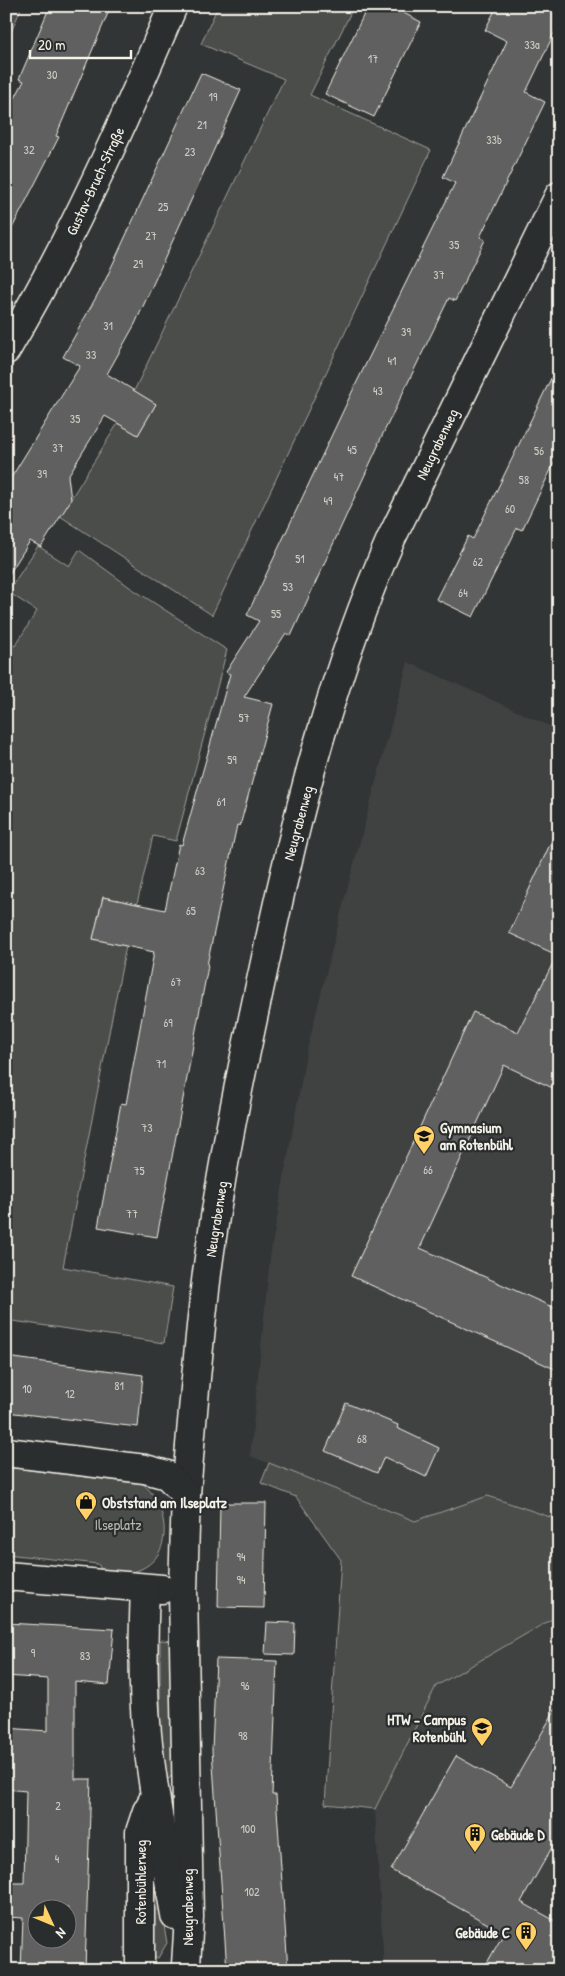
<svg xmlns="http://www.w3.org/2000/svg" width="565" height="1976" viewBox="0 0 565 1976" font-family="'Patrick Hand',sans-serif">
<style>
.built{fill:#404242}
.green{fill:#4b4d4c;stroke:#a09f9a}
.building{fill:#5f605f;stroke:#f4f1e8;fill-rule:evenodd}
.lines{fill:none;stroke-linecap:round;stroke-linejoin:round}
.street-casing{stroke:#f4f1e8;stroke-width:31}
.secondary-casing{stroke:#f4f1e8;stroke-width:31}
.street{stroke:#2a2d2e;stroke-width:28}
.secondary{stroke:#2a2d2e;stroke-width:28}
.labels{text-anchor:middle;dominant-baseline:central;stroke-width:4.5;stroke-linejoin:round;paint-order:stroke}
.number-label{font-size:12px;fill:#cfcdc6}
.street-label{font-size:15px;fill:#f4f1e8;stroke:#2a2d2e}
.poi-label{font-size:15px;font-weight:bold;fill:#f4f1e8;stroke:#2a2d2e;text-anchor:start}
.park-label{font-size:15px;fill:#b9b8b1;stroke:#2a2d2e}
</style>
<rect width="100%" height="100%" fill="#323535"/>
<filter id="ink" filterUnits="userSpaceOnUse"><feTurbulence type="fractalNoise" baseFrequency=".02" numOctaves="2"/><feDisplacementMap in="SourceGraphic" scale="10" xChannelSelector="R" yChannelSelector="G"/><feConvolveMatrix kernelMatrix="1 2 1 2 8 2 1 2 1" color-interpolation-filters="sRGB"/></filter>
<g filter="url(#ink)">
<!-- built -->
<g class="built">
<path d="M408 662 552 727 559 714V1520L488 1496 415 1521 250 1456 270 1257 306 1054 344 901Z"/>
<path d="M559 1615V1970H384L375 1809 436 1686Z"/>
</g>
<!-- green -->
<g class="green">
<path d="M6 6H22L6 44Z"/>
<path d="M218 6H354L310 95 431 150 212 615 60 516 118 423 138 435 156 404 134 391 284 79 201 44Z"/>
<path d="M38 546 69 566 79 550 131 588 227 650 176 841 153 836 137 904 103 897 93 939 126 946 63 1267 173 1287 164 1343 6 1320V641L15 646 37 611 8 592Z"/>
<path d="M269 1463 415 1521 488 1496 559 1520V1615L436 1686 375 1809 325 1804 341 1560 296 1497 261 1483Z"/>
<path d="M6 1467 143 1484C168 1504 175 1554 141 1569 129 1575 116 1573 103 1572L98 1564 6 1554Z"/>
<path d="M160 1640 173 1641 172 1774 169 1779 164 1774 160 1722Z"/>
<path d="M150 1846 167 1943 158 1958 151 1957Z"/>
</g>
<!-- building -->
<g class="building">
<path d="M50 6H111L56 136 59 137 6 240V115L24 81 19 79Z"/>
<path d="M368 6H390L421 22 374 117 325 94Z"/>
<path d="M497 6H559V23L526 92 545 102 480 237 485 240 455 301 449 298 378 444H379L291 636 286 633 244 697 273 704 240 826 237 825 207 965 208 966 157 1237 98 1227 121 1103 126 1104 154 952 93 939 103 897 165 910 179 844 182 845 230 674 226 672 259 621 247 615 352 392 455 183 443 177 507 41 485 30Z"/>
<path d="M201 73 241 90 135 324 107 374 156 404 138 435 105 416 68 476 71 500 41 547 30 541 6 579V486L80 366 63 357 104 283Z"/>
<path d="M559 362V453L522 530 517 528 473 617 436 599 468 536 473 539Z"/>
<path d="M559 825V1091L504 1065 420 1248 559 1310V1371L351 1276 473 1012 518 1032 557 955 509 933Z"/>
<path d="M6 1357 143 1375 138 1427 6 1412Z"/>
<path d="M346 1403 398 1425 397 1428 439 1448 426 1477 384 1457 377 1473 325 1451Z"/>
<path d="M220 1503H266L264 1608 218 1607Z"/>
<path d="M267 1622 295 1623 294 1655 265 1654Z"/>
<path d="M6 1623 114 1629 109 1685 75 1682V1779H91L85 1970H21L23 1918 6 1917V1883H24L26 1791 6 1789V1728L48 1731V1679L6 1676ZM38 1908H68V1938H38Z"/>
<path d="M216 1659 277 1661 272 1795H276L288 1970H227L212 1750Z"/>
<path d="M559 1703V1835L521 1902 559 1923V1970H483L504 1933 391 1870 456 1756 511 1787Z"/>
</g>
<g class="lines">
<!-- street casing -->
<g class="street-casing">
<g id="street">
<path d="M6 350C71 241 123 124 173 6"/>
<path d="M186 1494C192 1420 198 1346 207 1273 221 1165 244 1059 267 953 297 813 333 670 391 539L559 196"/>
<path d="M140 1970V1832L147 1811 155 1797"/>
</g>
</g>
<!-- secondary casing -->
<g class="secondary-casing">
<g id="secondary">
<path d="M6 1452 145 1469 167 1475 186 1494 183 1590 189 1917 186 1965"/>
<path d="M6 1576 162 1589"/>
<path d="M145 1589C143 1637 142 1686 147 1734 153 1794 165 1855 175 1915"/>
</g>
</g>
<!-- street -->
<use href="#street" class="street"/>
<!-- secondary -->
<use href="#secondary" class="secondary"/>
</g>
</g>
<!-- icons -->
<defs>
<g id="school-pin" transform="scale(1.125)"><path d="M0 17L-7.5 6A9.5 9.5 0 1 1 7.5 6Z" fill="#ffd166" stroke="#2a2d2e"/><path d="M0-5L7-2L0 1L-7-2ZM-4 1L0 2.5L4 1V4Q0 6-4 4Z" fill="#111"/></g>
<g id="shop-pin" transform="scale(1.125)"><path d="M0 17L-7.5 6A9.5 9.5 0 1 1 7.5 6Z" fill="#ffd166" stroke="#2a2d2e"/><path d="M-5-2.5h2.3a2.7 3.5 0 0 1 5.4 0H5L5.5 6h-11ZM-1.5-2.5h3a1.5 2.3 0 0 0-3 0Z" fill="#111"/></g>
<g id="university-pin" transform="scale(1.125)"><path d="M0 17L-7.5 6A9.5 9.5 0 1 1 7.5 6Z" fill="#ffd166" stroke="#2a2d2e"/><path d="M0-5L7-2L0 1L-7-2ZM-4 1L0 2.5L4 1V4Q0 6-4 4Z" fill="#111"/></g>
<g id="building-pin" transform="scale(1.125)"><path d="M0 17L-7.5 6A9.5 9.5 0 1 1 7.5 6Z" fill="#ffd166" stroke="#2a2d2e"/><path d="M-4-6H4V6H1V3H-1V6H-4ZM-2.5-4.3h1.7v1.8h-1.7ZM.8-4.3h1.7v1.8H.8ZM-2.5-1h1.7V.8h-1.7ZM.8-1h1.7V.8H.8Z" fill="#111"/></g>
</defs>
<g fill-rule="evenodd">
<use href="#school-pin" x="424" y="1136"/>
<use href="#shop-pin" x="86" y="1502"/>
<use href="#university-pin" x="482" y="1728"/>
<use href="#building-pin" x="475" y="1834"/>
<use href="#building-pin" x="526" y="1932"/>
</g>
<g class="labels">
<!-- number labels -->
<g class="number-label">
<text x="532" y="44">33a</text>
<text x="373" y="58">17</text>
<text x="52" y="74">30</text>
<text x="213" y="96">19</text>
<text x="202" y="124">21</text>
<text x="494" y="139">33b</text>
<text x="29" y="149">32</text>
<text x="190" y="151">23</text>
<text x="163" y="206">25</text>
<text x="151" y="235">27</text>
<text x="454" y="244">35</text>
<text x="138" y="263">29</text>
<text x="439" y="274">37</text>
<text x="108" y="325">31</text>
<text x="406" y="331">39</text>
<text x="91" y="354">33</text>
<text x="392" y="360">41</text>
<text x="378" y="390">43</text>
<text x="75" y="418">35</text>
<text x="58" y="447">37</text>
<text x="352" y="449">45</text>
<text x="539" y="450">56</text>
<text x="42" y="473">39</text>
<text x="339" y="476">47</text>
<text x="524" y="479">58</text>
<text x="328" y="500">49</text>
<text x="510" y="508">60</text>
<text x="300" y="558">51</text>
<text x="478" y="561">62</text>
<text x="288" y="586">53</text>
<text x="463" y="592">64</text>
<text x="276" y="613">55</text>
<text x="244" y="717">57</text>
<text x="232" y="759">59</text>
<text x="221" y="801">61</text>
<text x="200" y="870">63</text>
<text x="191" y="910">65</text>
<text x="176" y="981">67</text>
<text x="168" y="1022">69</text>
<text x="161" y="1063">71</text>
<text x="147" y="1127">73</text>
<text x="428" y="1169">66</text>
<text x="139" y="1170">75</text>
<text x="132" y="1213">77</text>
<text x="119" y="1385">81</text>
<text x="27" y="1388">10</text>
<text x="70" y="1393">12</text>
<text x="362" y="1438">68</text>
<text x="241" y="1556">94</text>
<text x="241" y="1579">94</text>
<text x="33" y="1652">9</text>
<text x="85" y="1655">83</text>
<text x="245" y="1685">96</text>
<text x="243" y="1735">98</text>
<text x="58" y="1805">2</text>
<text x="248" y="1828">100</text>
<text x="57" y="1858">4</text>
<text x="252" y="1891">102</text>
</g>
<!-- street labels -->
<g class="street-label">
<text transform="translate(95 181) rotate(-65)">Gustav-Bruch-Straße</text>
<text transform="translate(437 444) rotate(-64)">Neugrabenweg</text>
<text transform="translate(298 823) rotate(-75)">Neugrabenweg</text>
<text transform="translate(216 1219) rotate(-81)">Neugrabenweg</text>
<text transform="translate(140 1882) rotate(-90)">Rotenbühlerweg</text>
<text transform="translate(187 1907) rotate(-90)">Neugrabenweg</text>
</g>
<!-- poi labels -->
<g class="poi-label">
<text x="440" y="1127">Gymnasium<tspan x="440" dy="17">am Rotenbühl</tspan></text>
<text x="102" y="1502">Obststand am Ilseplatz</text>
<text x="466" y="1719" text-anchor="end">HTW - Campus<tspan x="466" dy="17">Rotenbühl</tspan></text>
<text x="491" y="1834">Gebäude D</text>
<text x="510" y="1932" text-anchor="end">Gebäude C</text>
</g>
<!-- park labels -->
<g class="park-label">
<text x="118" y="1524">Ilseplatz</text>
</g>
</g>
<!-- margin -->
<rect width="565" height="1976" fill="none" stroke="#2a2d2e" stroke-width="25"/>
<rect x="12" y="12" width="540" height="1951" fill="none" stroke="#f4f1e8" stroke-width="2" filter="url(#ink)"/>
<!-- north arrow -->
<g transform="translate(52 1924) rotate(134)"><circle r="24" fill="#2a2d2e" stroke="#7b7b78"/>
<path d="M0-4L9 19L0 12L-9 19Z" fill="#ffd166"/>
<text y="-8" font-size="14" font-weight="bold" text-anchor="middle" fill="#f4f1e8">N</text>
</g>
<!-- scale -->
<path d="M30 50v8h101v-8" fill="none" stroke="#f4f1e8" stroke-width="2.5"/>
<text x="38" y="50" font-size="15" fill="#f4f1e8" stroke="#2a2d2e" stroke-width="4" paint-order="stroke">20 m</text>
</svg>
